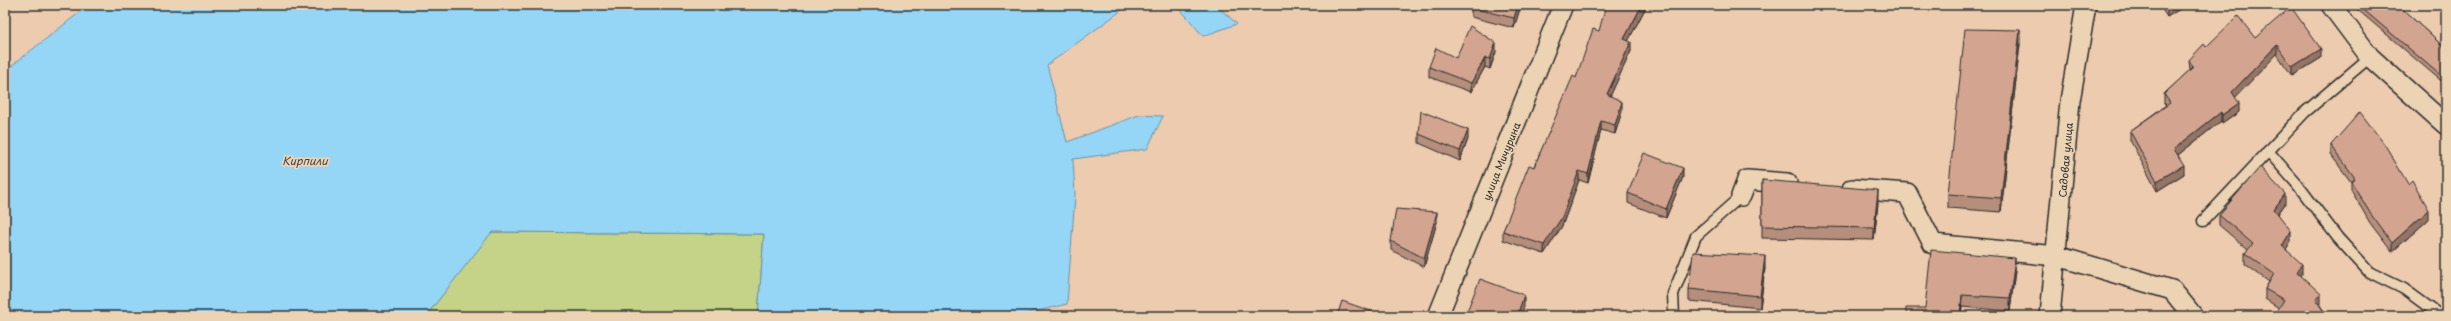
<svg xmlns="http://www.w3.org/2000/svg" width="2451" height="321" viewBox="0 0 2451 321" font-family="'Playpen Sans',sans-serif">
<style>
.green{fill:#c4d387;stroke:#787f59}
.water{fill:#95d6f6;stroke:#6b92a5}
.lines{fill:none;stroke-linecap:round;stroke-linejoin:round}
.service-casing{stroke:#2b2b2b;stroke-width:13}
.minor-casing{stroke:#2b2b2b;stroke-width:22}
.service{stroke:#ecd3b4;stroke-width:10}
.minor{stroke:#ecd3b4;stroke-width:19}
.wall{fill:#b58e7c;stroke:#2b2b2b}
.shaded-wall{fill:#947465;stroke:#2b2b2b}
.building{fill:#d3a590;stroke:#2b2b2b}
.labels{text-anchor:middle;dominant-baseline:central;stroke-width:3.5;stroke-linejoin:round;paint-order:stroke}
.street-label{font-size:10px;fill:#2b2b2b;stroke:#ecd3b4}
.water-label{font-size:11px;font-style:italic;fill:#3b4549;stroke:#ecd3b4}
</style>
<rect width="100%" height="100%" fill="#edcbae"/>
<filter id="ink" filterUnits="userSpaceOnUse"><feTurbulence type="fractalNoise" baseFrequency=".025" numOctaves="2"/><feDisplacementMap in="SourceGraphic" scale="8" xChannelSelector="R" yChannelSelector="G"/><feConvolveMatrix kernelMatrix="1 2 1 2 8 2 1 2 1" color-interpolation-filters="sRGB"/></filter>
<g filter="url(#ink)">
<!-- green -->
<path class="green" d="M491 232 764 234 758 316H426Z"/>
<!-- water -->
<g class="water">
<path d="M89 5H1129L1047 65 1067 142 1139 115 1163 116 1147 149 1073 159 1075 195 1067 304 1016 316H758L764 234 492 232 426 316H5V71Z"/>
<path d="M1177 5H1216L1237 24 1203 36Z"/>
</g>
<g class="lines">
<!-- service casing -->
<g class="service-casing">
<g id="service">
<path d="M2268 151 2297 184 2338 238 2369 272 2404 289 2441 316"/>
<path d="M2203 221 2304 113 2370 57"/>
<path d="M1674 316 1673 294 1696 236 1741 196"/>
</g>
</g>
<!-- minor casing -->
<g class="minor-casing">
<g id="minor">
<path d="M2331 5 2370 57 2446 125"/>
<path d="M1852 189 1907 193 1933 244 2057 256 2172 290 2193 316"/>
<path d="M1741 196 1747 180 1787 183"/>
<path d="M1438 316 1563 5"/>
<path d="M2050 316 2070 101 2086 5"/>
</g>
</g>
<!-- service -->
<use href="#service" class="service"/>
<!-- minor -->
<use href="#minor" class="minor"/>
</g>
<!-- wall -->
<g class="wall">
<path d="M1521 5 1514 28 1471 17V8Z"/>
<path d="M1647 5 1628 41 1631 51 1610 96 1622 111 1615 134 1601 130 1588 183 1579 180 1562 226 1544 254 1503 240V231L1576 78 1599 31Z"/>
<path d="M2159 5H2186L2167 17Z"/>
<path d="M2352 5H2398L2446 49V85Z"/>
<path d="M2255 38 2321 58 2292 76 2277 54 2235 97 2239 112 2222 124 2221 121 2178 155 2184 174 2157 191 2130 140V131L2166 105 2164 103V94L2190 70 2189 60 2206 47Z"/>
<path d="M2020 44 2001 212 1948 208V194Z"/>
<path d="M1496 52 1490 69 1485 67 1471 92 1429 77V67L1456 58Z"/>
<path d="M1419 134 1468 139 1460 161 1419 143Z"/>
<path d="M2331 145 2429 219 2392 252 2370 223 2351 190V182L2331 155Z"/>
<path d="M1683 177 1666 218 1628 203V193Z"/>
<path d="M1762 180 1878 203 1874 240 1762 238Z"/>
<path d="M2285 204 2278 214 2291 241 2286 249 2302 274 2301 276 2321 304 2320 305 2327 316H2275V314L2279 308 2265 299V289L2269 282 2245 264V253L2248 250 2219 225V215Z"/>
<path d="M1437 222 1424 267 1391 250V241Z"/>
<path d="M1765 268 1760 308 1689 301V289Z"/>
<path d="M2015 270 2010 311 1962 307 1961 316H1906Z"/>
</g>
<!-- shaded-wall -->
<g class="shaded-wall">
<path d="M1518 5H1521L1514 28V18Z"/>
<path d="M1642 5H1647L1624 49V39Z"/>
<path d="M2167 5H2186L2167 17Z"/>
<path d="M2020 30V44L2001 212V198Z"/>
<path d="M1631 42V51L1607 103V94Z"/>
<path d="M1496 43V52L1490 69V59Z"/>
<path d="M2277 45V54L2232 101V92Z"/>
<path d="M2321 49V58L2292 76V67Z"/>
<path d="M1485 58V67L1471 92V83Z"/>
<path d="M1622 102V111L1615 134V125Z"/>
<path d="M2239 103V112L2222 124V115Z"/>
<path d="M2221 112V121L2174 158V149Z"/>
<path d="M1601 121V130L1588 183V174Z"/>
<path d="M1468 130V139L1460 161V151Z"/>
<path d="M2184 165V174L2157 191V181Z"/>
<path d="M1683 168V177L1666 218V209Z"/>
<path d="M1579 171V180L1562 226 1544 254V245Z"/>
<path d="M1878 190V203L1874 240V228Z"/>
<path d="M2285 194V204L2274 219V209Z"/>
<path d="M2429 210V219L2392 252V243Z"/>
<path d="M1437 212V222L1424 267V258Z"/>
<path d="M2291 231V241L2282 256V246Z"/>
<path d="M1765 256V268L1760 308V296Z"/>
<path d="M2015 258V270L2010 311V298Z"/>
<path d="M2302 264V274L2297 282V272Z"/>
<path d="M2321 294V304L2316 310V300Z"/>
<path d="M1524 295V307L1521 316H1517Z"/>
<path d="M1962 295 1961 316H1960Z"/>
</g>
<!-- building -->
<g class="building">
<path d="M1472 5H1518L1514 18 1471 8Z"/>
<path d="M1606 5H1642L1624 39 1631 42 1607 94 1622 102 1615 125 1601 121 1588 174 1579 171 1562 217 1544 245 1503 231 1529 165 1534 167 1573 76 1576 78 1593 29 1599 31Z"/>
<path d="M2358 5H2398L2446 49V80Z"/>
<path d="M2291 7 2321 49 2292 67 2277 45 2232 92 2239 103 2222 115 2221 112 2174 149 2184 165 2157 181 2130 131 2170 103 2164 94 2193 67 2189 60 2204 44 2206 47 2238 16 2255 38Z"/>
<path d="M1470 26 1496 43 1490 59 1485 58 1471 83 1429 67 1436 48 1456 58Z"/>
<path d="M1965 29 2020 30 2001 198 1948 194Z"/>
<path d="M1421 111 1468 130 1460 151 1419 134Z"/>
<path d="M2360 112 2385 145 2408 184 2412 180 2429 210 2392 243 2370 213 2351 181 2355 178 2331 145Z"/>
<path d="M1644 153 1683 168 1666 209 1628 193Z"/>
<path d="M2260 167 2285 194 2274 209 2291 231 2282 246 2302 264 2297 272 2321 294 2316 300 2327 316H2278L2275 314 2284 300 2265 289 2274 274 2245 253 2253 244 2219 215Z"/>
<path d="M1762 180 1878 190 1874 228 1762 226Z"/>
<path d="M1396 209 1437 212 1424 258 1391 241Z"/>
<path d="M1931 250 2015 258 2010 298 1962 295 1960 316H1906V308H1925Z"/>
<path d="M1693 252 1765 256 1760 296 1689 289Z"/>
<path d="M1480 279 1524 295 1517 316H1465Z"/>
<path d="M1342 301 1385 316H1337Z"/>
</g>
</g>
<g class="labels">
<!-- street labels -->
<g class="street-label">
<text transform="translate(2065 160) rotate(-85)">Садовая улица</text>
<text transform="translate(1501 161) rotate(-68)">улица Мичурина</text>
</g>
<!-- water labels -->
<g class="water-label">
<text x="305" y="160">Кирпили</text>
</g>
</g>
<!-- margin -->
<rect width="2451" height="321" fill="none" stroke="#ecd3b4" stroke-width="20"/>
<rect x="10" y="10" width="2431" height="301" fill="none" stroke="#2b2b2b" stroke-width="1.5" filter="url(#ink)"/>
</svg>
